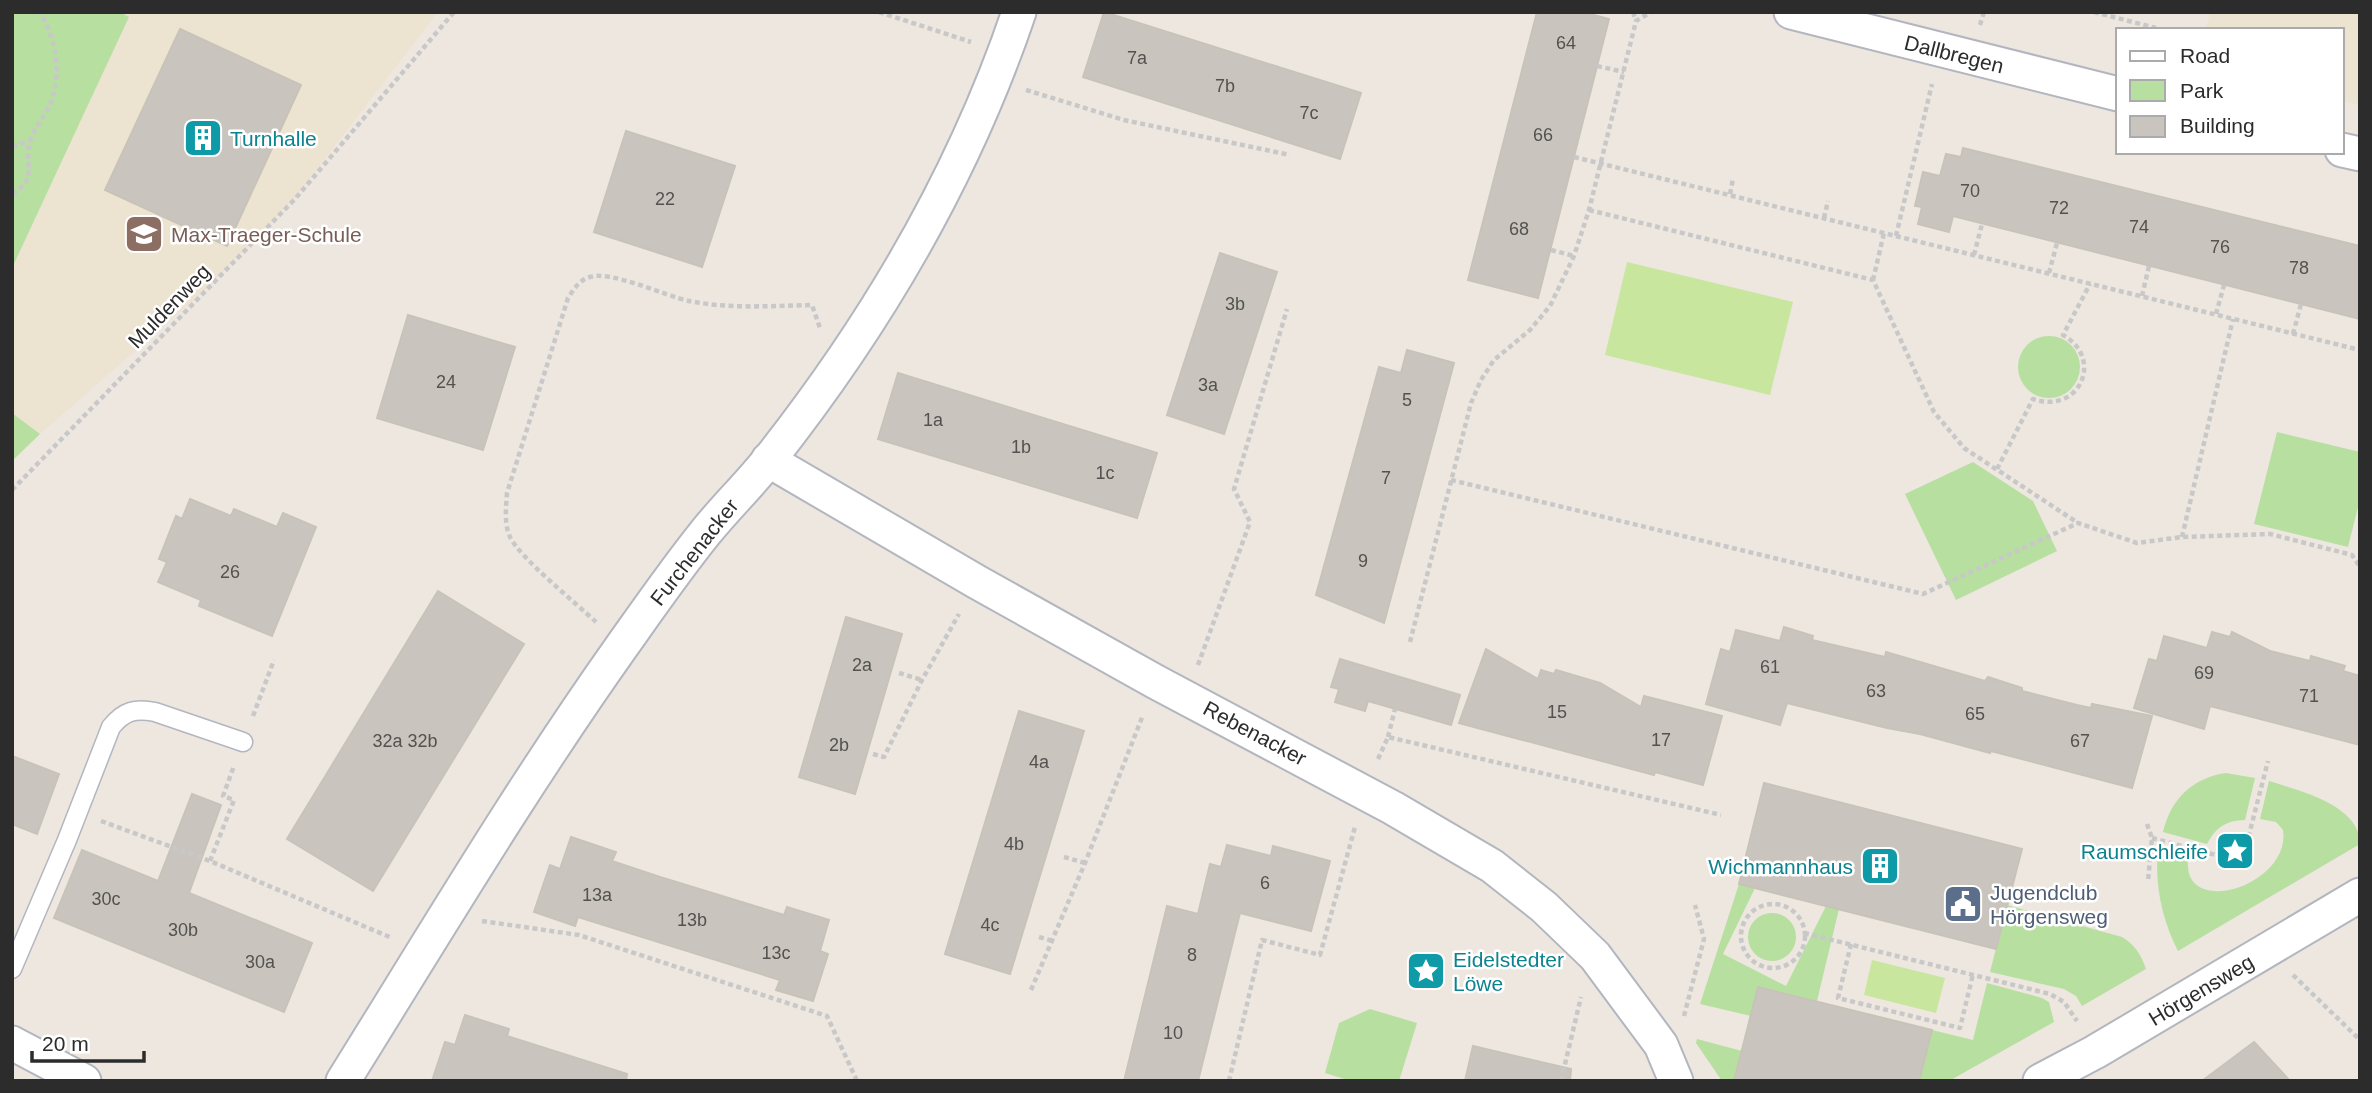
<svg xmlns="http://www.w3.org/2000/svg" width="2372" height="1093" viewBox="0 0 2372 1093" font-family="Helvetica,sans-serif">
<style>
.education{fill:#ede3d1}
.green{fill:#b7dfa0}
.pitch{fill:#c8e69d}
.building{fill:#c9c5be;stroke:#c8c3b9;stroke-width:2}
.lines{fill:none;stroke-linecap:round;stroke-linejoin:round}
.service-casing{stroke:#b3b6bf;stroke-width:21}
.minor-casing{stroke:#b3b6bf;stroke-width:37}
.path{stroke:#c8c8c8;stroke-width:4.5;stroke-dasharray:5 3.5;stroke-linecap:butt}
.service{stroke:#fff;stroke-width:18}
.minor{stroke:#fff;stroke-width:33}
.labels{text-anchor:middle;dominant-baseline:central;stroke-width:5;stroke-linejoin:round;paint-order:stroke}
.number-label{font-size:18px;fill:#535250}
.street-label{font-size:21px;fill:#2c2c2c;stroke:#fff}
.culture-label{font-size:21px;fill:#0d838f;stroke:#fff;text-anchor:start}
.education-label{font-size:21px;fill:#785e54;stroke:#fff;text-anchor:start}
.service-label{font-size:21px;fill:#4e5e75;stroke:#fff;text-anchor:start}
</style>
<rect width="100%" height="100%" fill="#ede7e0"/>
<!-- education -->
<g class="education">
<path d="M120 12H438L294 199 205 290 40 434 12 413V268L129 17Z"/>
<path d="M2210 12H2360L2358 105 2342 101V30H2206Z"/>
</g>
<!-- green -->
<g class="green">
<path d="M12 12H120L129 17 12 268Z"/>
<circle cx="2049" cy="367" r="31"/>
<path d="M12 413 40 434 12 461Z"/>
<path d="M2277 432 2360 452V499L2348 547 2254 524Z"/>
<path d="M1973 462 2033 501 2057 551 1956 600 1905 494Z"/>
<path d="M2226 773 2255 778 2245 820C2226 820 2215 828 2207 844L2163 832C2171 799 2192 778 2226 773Z"/>
<path d="M2269 781C2300 791 2360 805 2360 844L2178 951C2162 920 2153 880 2159 845L2189 853C2175 923 2292 886 2283 830L2276 822 2260 819Z"/>
<path d="M1739 884 1755 888 1723 954 1786 986 1826 906 1839 909 1817 1001 1759 987 1751 1016 1700 1004Z"/>
<path d="M2007 905 2122 937C2135 945 2141 954 2146 969L2082 1006 2076 996 2064 989 1990 972Z"/>
<circle cx="1772" cy="937" r="24"/>
<path d="M1987 983 2042 998 2049 1002 2054 1022 1949 1081H1919L1932 1030 1973 1040Z"/>
<path d="M1370 1009 1417 1023 1399 1081H1351L1325 1073 1339 1023Z"/>
<path d="M1697 1039 1742 1051 1745 1081H1722L1696 1043Z"/>
</g>
<!-- pitch -->
<g class="pitch">
<path d="M1627 262 1793 302 1770 395 1605 355Z"/>
<path d="M1872 960 1945 978 1936 1013 1864 995Z"/>
</g>
<!-- building -->
<g class="building">
<path d="M1104 12 1361 93 1340 159 1083 77Z"/>
<path d="M1537 12H1582L1609 19 1538 298 1468 280Z"/>
<path d="M180 29 301 85 227 246 105 190Z"/>
<path d="M626 131 735 166 702 267 594 232Z"/>
<path d="M1963 148 2360 246V319L1953 216 1949 232 1918 224 1922 207 1915 206 1923 172 1940 176 1946 154 1961 157Z"/>
<path d="M1220 253 1277 272 1224 434 1167 415Z"/>
<path d="M408 315 515 347 483 450 377 418Z"/>
<path d="M1407 350 1454 363 1384 623 1316 595 1379 367 1401 373Z"/>
<path d="M898 373 1157 453 1137 518 878 439Z"/>
<path d="M190 499 231 516 234 509 277 527 283 513 316 527 272 636 199 606 201 600 158 582 167 562 159 559 176 516 182 519Z"/>
<path d="M438 591 524 644 373 891 287 839Z"/>
<path d="M846 617 902 634 855 794 799 777Z"/>
<path d="M1784 627 1813 636 1812 640 1885 657 1886 652 1985 681 1988 677 2022 688V691L2077 705 2091 708 2092 704 2152 716 2132 788 1991 751 1990 753 1920 734 1887 728 1787 703 1780 725 1706 704 1721 649 1730 652 1736 630 1780 641Z"/>
<path d="M2212 632 2230 637 2232 632 2270 651 2310 661 2311 656 2345 666 2343 671 2360 676V745L2210 706 2204 729 2134 708 2149 659 2157 661 2164 636 2207 648Z"/>
<path d="M1486 649 1538 679 1541 670 1554 674 1556 670 1600 683 1641 707 1644 696 1722 716 1703 785 1655 772 1654 775 1459 723Z"/>
<path d="M1340 659 1460 695 1451 725 1368 701 1365 711 1335 702 1339 689 1331 687Z"/>
<path d="M1019 711 1084 731 1010 974 945 954Z"/>
<path d="M12 756 59 774 37 834 12 824Z"/>
<path d="M1764 783 2022 849 1996 949 1739 884Z"/>
<path d="M192 794 221 805 189 893 312 943 284 1012 54 918 82 850 158 881Z"/>
<path d="M571 837 616 852 612 861 660 877 784 915 787 907 829 920 820 951 828 954 813 1001 776 990 780 980 578 917 575 926 534 912 550 865 560 869Z"/>
<path d="M1227 845 1271 856 1273 846 1330 861 1311 931 1240 913 1198 1081H1124L1167 906 1198 914 1210 864 1221 867Z"/>
<path d="M1758 987 1932 1030 1919 1081H1734Z"/>
<path d="M465 1015 509 1029 507 1036 627 1074 626 1081H432L445 1042 455 1045Z"/>
<path d="M2254 1042 2290 1081H2202Z"/>
<path d="M1473 1046 1571 1069 1570 1081H1465Z"/>
</g>
<g class="lines">
<!-- service casing -->
<g class="service-casing">
<path id="service" d="M12 969 67 840 111 727C124 711 135 708 155 712L243 742"/>
</g>
<!-- minor casing -->
<g class="minor-casing">
<g id="minor">
<path d="M1791 12 2118 94"/>
<path d="M2342 150 2360 154"/>
<path d="M768 460 977 582 1156 682 1393 808 1492 866 1544 907 1595 956 1661 1045 1676 1081"/>
<path d="M12 1043 84 1081"/>
<path d="M343 1081C434 935 522 787 622 646 649 608 676 569 705 533 725 508 748 486 768 461 875 326 964 175 1019 12"/>
<path d="M2040 1081 2095 1052 2360 895"/>
</g>
</g>
<!-- path -->
<g class="path">
<path d="M879 12 971 42"/>
<path d="M1633 12 1636 21"/>
<path d="M2094 12 2156 28"/>
<path d="M1980 25 1984 12"/>
<path d="M1597 66 1624 72"/>
<path d="M1026 90 1124 120 1290 155"/>
<path d="M12 146 30 141"/>
<path d="M1574 157 2360 350"/>
<path d="M12 194C40 178 23 163 30 141 34 127 46 116 51 102 62 72 56 39 40 12"/>
<path d="M1730 194 1733 179"/>
<path d="M1589 210 1873 280 1934 412 1964 448 2078 523"/>
<path d="M1824 218 1828 201"/>
<path d="M1896 236 1932 84"/>
<path d="M1551 250 1574 256"/>
<path d="M1974 255 1982 224"/>
<path d="M2049 273 2057 243"/>
<path d="M1873 280 1884 233"/>
<path d="M2142 296 2149 266"/>
<path d="M2216 314 2224 285"/>
<path d="M2293 334 2301 304"/>
<path d="M1997 469 2033 399C2079 415 2105 359 2063 335L2090 284"/>
<path d="M1451 480 1923 594 2078 523 2137 543 2182 537 2270 534 2352 555 2360 567"/>
<path d="M12 490 295 199 454 12"/>
<path d="M2182 537 2233 319"/>
<path d="M596 622C576 603 521 559 510 537 504 524 506 508 507 493L568 298C574 289 579 280 590 277 610 270 666 296 689 301 729 309 771 306 812 305L820 328"/>
<path d="M1410 642 1471 403 1481 380 1494 360 1530 330 1550 306 1574 256 1589 210 1636 21 1651 12"/>
<path d="M1198 665 1250 522 1234 489 1287 309"/>
<path d="M899 673 922 680"/>
<path d="M253 716 274 660"/>
<path d="M1388 737 1395 709"/>
<path d="M873 754 884 757 922 680 959 614"/>
<path d="M1378 759 1388 737 1721 815"/>
<path d="M101 821 210 861 392 938"/>
<path d="M2147 824 2152 838 2148 881"/>
<path d="M2152 838 2242 862 2268 761"/>
<path d="M1064 857 1085 863"/>
<path d="M210 861 234 800 223 796 234 766"/>
<circle cx="1773" cy="936" r="32"/>
<path d="M482 921 579 935 827 1016 857 1081"/>
<path d="M1804 933 2050 994 2064 1002 2077 1021"/>
<path d="M1039 937 1053 941"/>
<path d="M1851 944 1838 998 1960 1028 1973 974"/>
<path d="M2293 975 2360 1040"/>
<path d="M1031 990 1085 863 1143 715"/>
<path d="M1684 1016 1704 939 1695 905"/>
<path d="M1229 1081 1262 940 1320 955 1355 827"/>
<path d="M1561 1081 1581 997"/>
</g>
<!-- service -->
<use href="#service" class="service"/>
<!-- minor -->
<use href="#minor" class="minor"/>
</g>
<!-- icons -->
<defs>
<g id="building-square" transform="scale(2.0125)"><rect x="-9" y="-9" width="18" height="18" rx="4" fill="#0f9aa8" stroke="#fff"/><path d="M-4-6H4V6H1V3H-1V6H-4ZM-2.5-4.3h1.7v1.8h-1.7ZM.8-4.3h1.7v1.8H.8ZM-2.5-1h1.7V.8h-1.7ZM.8-1h1.7V.8H.8Z" fill="#fff"/></g>
<g id="school-square" transform="scale(2.0125)"><rect x="-9" y="-9" width="18" height="18" rx="4" fill="#8d6e63" stroke="#fff"/><path d="M0-5L7-2L0 1L-7-2ZM-4 1L0 2.5L4 1V4Q0 6-4 4Z" fill="#fff"/></g>
<g id="sight-square" transform="scale(2.0125)"><rect x="-9" y="-9" width="18" height="18" rx="4" fill="#0f9aa8" stroke="#fff"/><path d="M0-6L1.8-2.2L6-1.7L2.9 1.2L3.7 5.4L0 3.3L-3.7 5.4L-2.9 1.2L-6-1.7L-1.8-2.2Z" fill="#fff"/></g>
<g id="civic-square" transform="scale(2.0125)"><rect x="-9" y="-9" width="18" height="18" rx="4" fill="#5c6f8a" stroke="#fff"/><path d="M-.6-6.5H3V-4.5H.6V-3L4-1V1h2V6H-6V1h2V-1L-.6-3ZM-1.2 2.5V6h2.4V2.5Z" fill="#fff"/></g>
</defs>
<g fill-rule="evenodd">
<use href="#building-square" x="203" y="138"/>
<use href="#school-square" x="144" y="234"/>
<use href="#sight-square" x="2235" y="851"/>
<use href="#building-square" x="1880" y="866"/>
<use href="#civic-square" x="1963" y="904"/>
<use href="#sight-square" x="1426" y="971"/>
</g>
<g class="labels">
<!-- number labels -->
<g class="number-label">
<text x="1566" y="43">64</text>
<text x="1137" y="58">7a</text>
<text x="1225" y="86">7b</text>
<text x="1309" y="113">7c</text>
<text x="1543" y="135">66</text>
<text x="1970" y="191">70</text>
<text x="665" y="199">22</text>
<text x="2059" y="208">72</text>
<text x="2139" y="227">74</text>
<text x="1519" y="229">68</text>
<text x="2220" y="247">76</text>
<text x="2299" y="268">78</text>
<text x="1235" y="304">3b</text>
<text x="446" y="382">24</text>
<text x="1208" y="385">3a</text>
<text x="1407" y="400">5</text>
<text x="933" y="420">1a</text>
<text x="1021" y="447">1b</text>
<text x="1105" y="473">1c</text>
<text x="1386" y="478">7</text>
<text x="1363" y="561">9</text>
<text x="230" y="572">26</text>
<text x="862" y="665">2a</text>
<text x="1770" y="667">61</text>
<text x="2204" y="673">69</text>
<text x="1876" y="691">63</text>
<text x="2309" y="696">71</text>
<text x="1557" y="712">15</text>
<text x="1975" y="714">65</text>
<text x="1661" y="740">17</text>
<text x="405" y="741">32a 32b</text>
<text x="2080" y="741">67</text>
<text x="839" y="745">2b</text>
<text x="1039" y="762">4a</text>
<text x="1014" y="844">4b</text>
<text x="1265" y="883">6</text>
<text x="597" y="895">13a</text>
<text x="106" y="899">30c</text>
<text x="692" y="920">13b</text>
<text x="990" y="925">4c</text>
<text x="183" y="930">30b</text>
<text x="776" y="953">13c</text>
<text x="1192" y="955">8</text>
<text x="260" y="962">30a</text>
<text x="1173" y="1033">10</text>
</g>
<!-- street labels -->
<g class="street-label">
<text transform="translate(1954 54) rotate(14)">Dallbregen</text>
<text transform="translate(169 306) rotate(-46)">Muldenweg</text>
<text transform="translate(694 552) rotate(-52)">Furchenacker</text>
<text transform="translate(1255 733) rotate(28)">Rebenacker</text>
<text transform="translate(2201 990) rotate(-31)">Hörgensweg</text>
</g>
<!-- culture labels -->
<g class="culture-label">
<text x="230" y="138">Turnhalle</text>
<text x="2208" y="851" text-anchor="end">Raumschleife</text>
<text x="1853" y="866" text-anchor="end">Wichmannhaus</text>
<text x="1453" y="959">Eidelstedter<tspan x="1453" dy="24">Löwe</tspan></text>
</g>
<!-- education labels -->
<g class="education-label">
<text x="171" y="234">Max-Traeger-Schule</text>
</g>
<!-- service labels -->
<g class="service-label">
<text x="1990" y="892">Jugendclub<tspan x="1990" dy="24">Hörgensweg</tspan></text>
</g>
</g>
<!-- border -->
<rect width="2372" height="1093" fill="none" stroke="#2c2c2c" stroke-width="28"/>
<!-- legend -->
<rect x="2116" y="28" width="228" height="126" fill="#ffffff" stroke="#ababab" stroke-width="2"/>
<rect x="2130" y="51" width="35" height="10" fill="#ffffff" stroke="#ababab" stroke-width="2"/>
<text x="2180" y="63" font-size="21" fill="#2c2c2c">Road</text>
<rect x="2130" y="80" width="35" height="21" fill="#b7dfa0" stroke="#ababab" stroke-width="2"/>
<text x="2180" y="98" font-size="21" fill="#2c2c2c">Park</text>
<rect x="2130" y="116" width="35" height="21" fill="#c9c5be" stroke="#ababab" stroke-width="2"/>
<text x="2180" y="133" font-size="21" fill="#2c2c2c">Building</text>
<!-- scale -->
<path d="M32 1051v10h112v-10" fill="none" stroke="#2c2c2c" stroke-width="3.5"/>
<text x="42" y="1051" font-size="21" fill="#2c2c2c" stroke="#ffffff" stroke-width="5" paint-order="stroke">20 m</text>
</svg>
